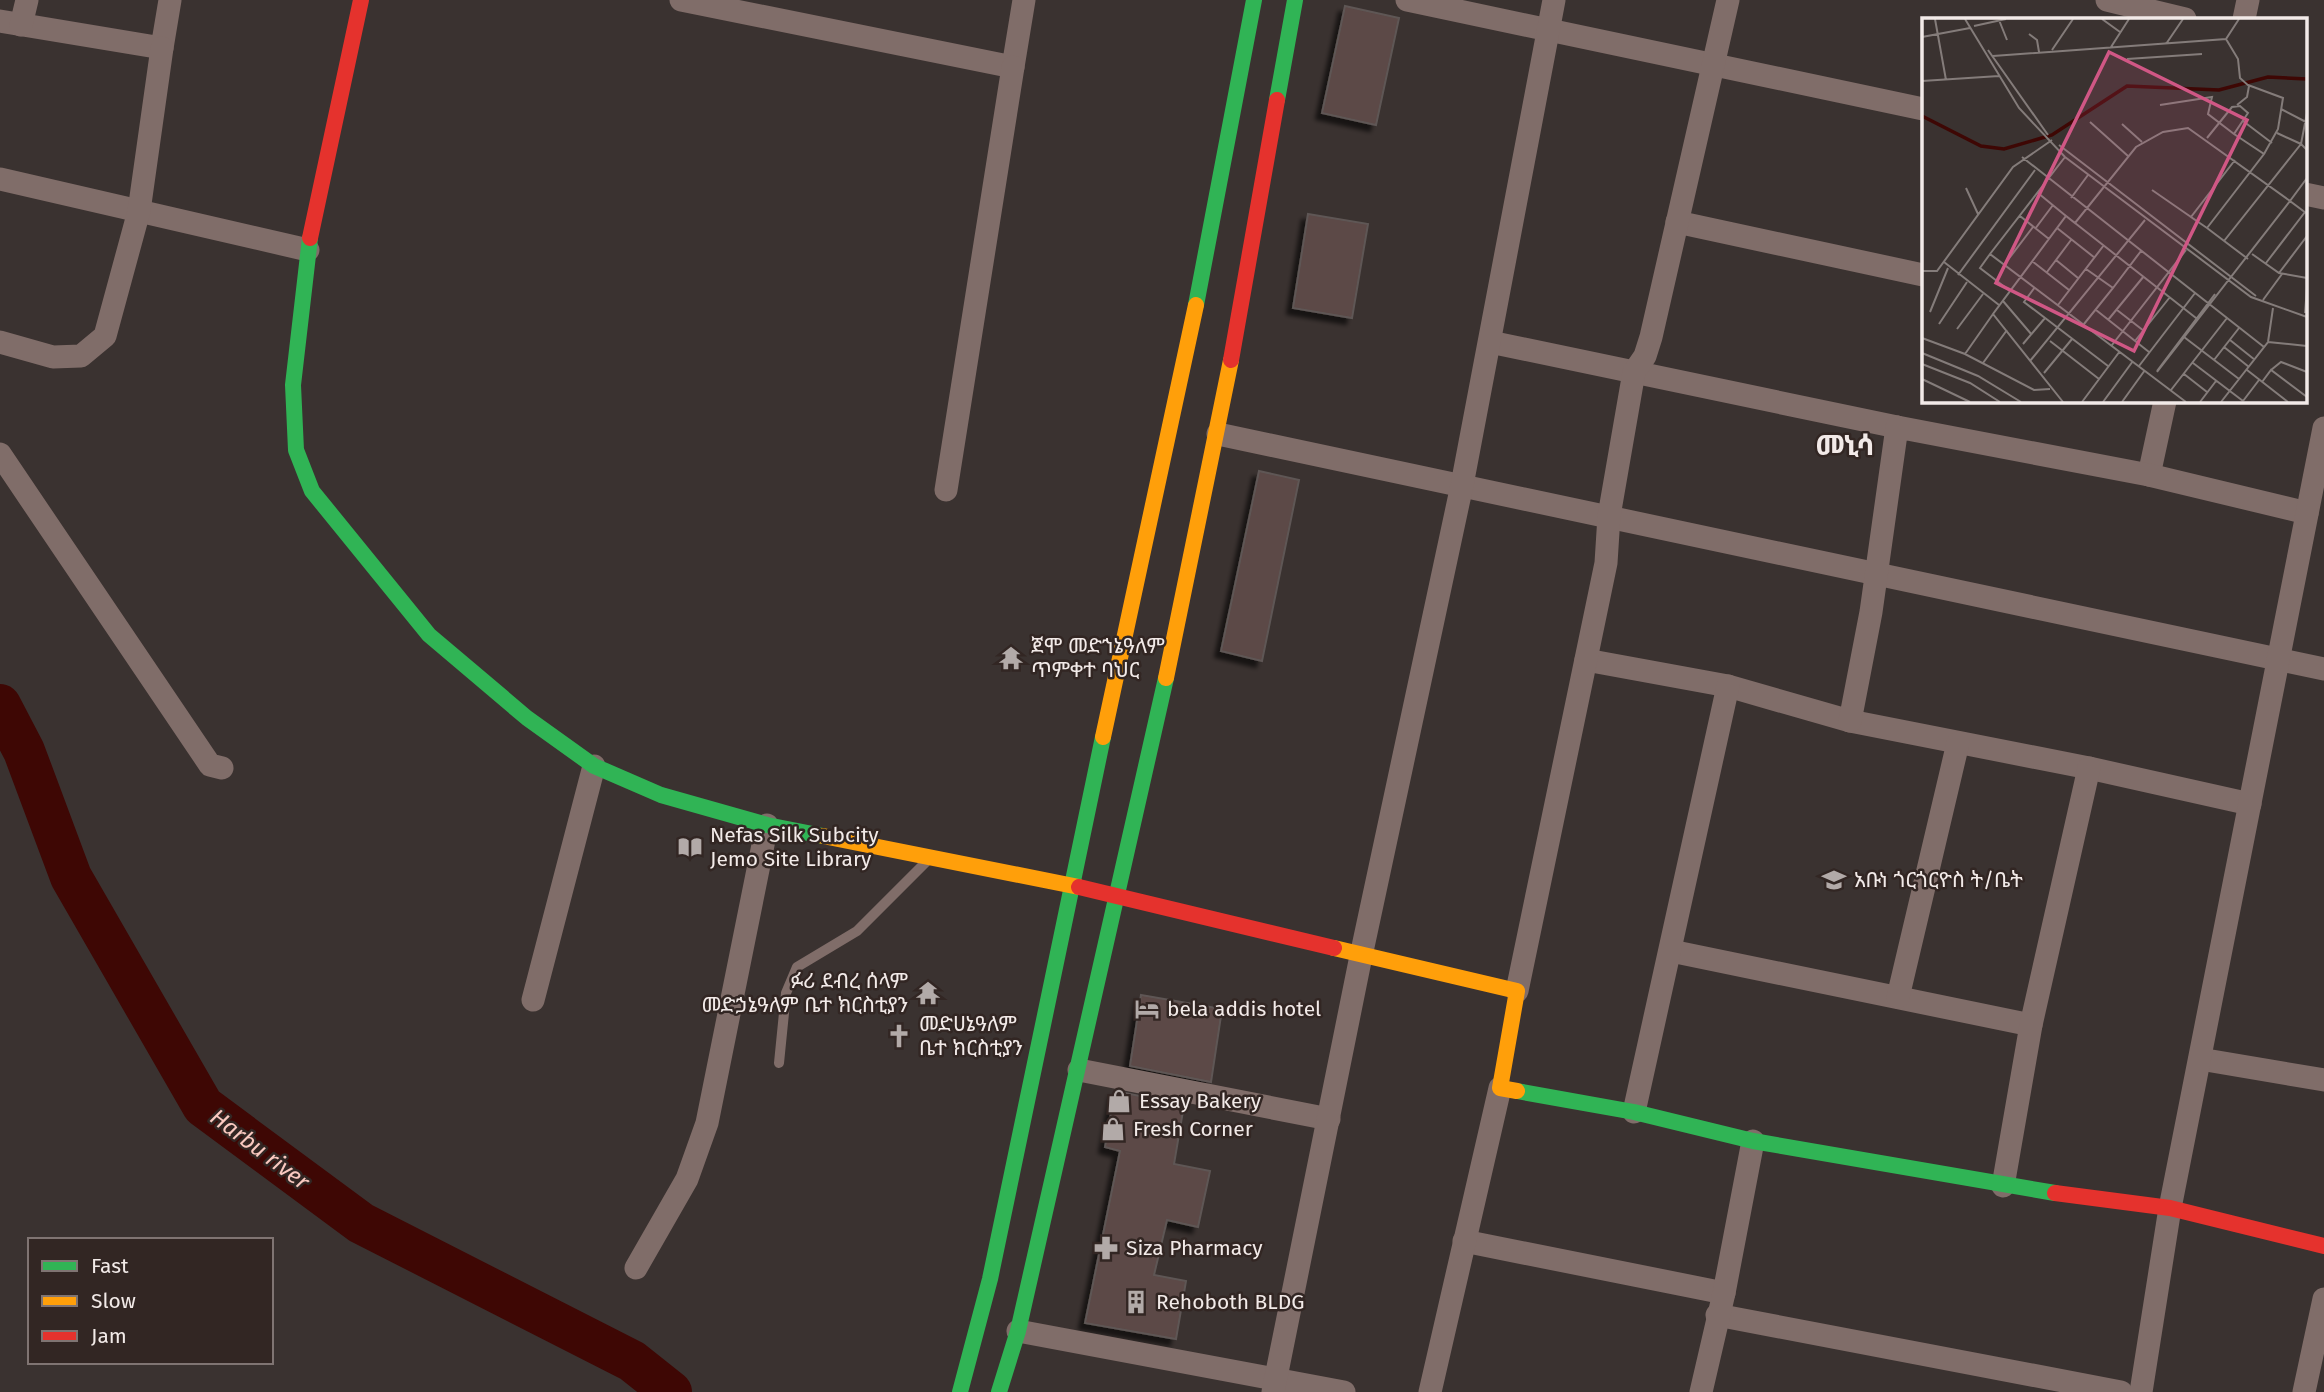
<svg xmlns="http://www.w3.org/2000/svg" width="2324" height="1392" viewBox="0 0 2324 1392" font-family="'Fira Sans','Noto Sans Ethiopic',sans-serif">
<style>
.lines{fill:none;stroke-linecap:round;stroke-linejoin:round}
.river{stroke:#3e0704;stroke-width:42}
.building{fill:#5b4846;stroke:#5e5755;stroke-width:2;filter:url(#shadow)}
.lane{stroke:#806d69;stroke-width:10}
.street{stroke:#806d69;stroke-width:23}
.fast{stroke:#30b455;stroke-width:16}
.slow{stroke:#ff9f0a;stroke-width:16}
.jam{stroke:#e5322d;stroke-width:16}
.labels{text-anchor:middle;dominant-baseline:central;stroke-width:5;stroke-linejoin:round;paint-order:stroke}
.poi-label{font-size:21px;fill:#f2eae8;stroke:#322623;text-anchor:start}
.water-label{font-size:23px;font-style:italic;fill:#fac9c0;stroke:#322623}
.district-label{font-size:28px;font-weight:bold;fill:#f2eae8;stroke:#322623}
.inset-river{fill:none;stroke:#3e0704;stroke-width:3.5}
.inset-road{fill:none;stroke:#847c7a;stroke-width:2}
.view{fill:#d05785;fill-opacity:0.15;stroke:#d05785;stroke-width:3.5}
.inset-edge{fill:none;stroke:#f2eae8;stroke-width:3.5}
</style>
<defs>
<filter id="shadow"><feDropShadow dx="-6" dy="6" stdDeviation="2" flood-color="#0009"/></filter>
</defs>
<rect width="100%" height="100%" fill="#3a3230"/>
<g class="lines">
<!-- river -->
<path class="river" d="M0 705 24 751 71 877 203 1106 361 1223 632 1361 671 1392"/>
</g>
<!-- building -->
<g class="building">
<path d="M1345 6 1399 18 1376 125 1322 113Z"/>
<path d="M1308 214 1368 224 1352 318 1293 308Z"/>
<path d="M1259 471 1299 480 1262 661 1221 651Z"/>
<path d="M1141 995 1222 1009 1211 1082 1130 1066Z"/>
<path d="M1115 1091 1184 1105 1174 1164 1210 1171 1198 1227 1167 1220 1154 1275 1186 1281 1176 1339 1085 1323 1120 1151 1105 1147Z"/>
</g>
<g class="lines">
<!-- lane -->
<path class="lane" d="M779 1063 786 993 797 967 857 931 926 862"/>
<!-- street -->
<g class="street">
<path d="M681 0 1013 67 1024 0"/>
<path d="M1407 0 1923 109"/>
<path d="M2107 0 2185 19"/>
<path d="M2244 19 2248 0"/>
<path d="M0 21 162 48 170 0"/>
<path d="M21 25 27 0"/>
<path d="M0 179 308 250"/>
<path d="M2305 194 2324 198"/>
<path d="M1677 222 1923 275"/>
<path d="M0 342 53 357 81 356 105 336 139 211 162 48"/>
<path d="M1490 342 1897 427"/>
<path d="M1218 434 2324 669"/>
<path d="M0 454 210 765 222 768"/>
<path d="M2149 475 2165 401"/>
<path d="M946 490 1013 67"/>
<path d="M1586 660 1728 686 1850 721 2089 768 2250 804"/>
<path d="M1850 721 1871 612 1897 427 2149 475 2307 513"/>
<path d="M1671 951 2031 1025"/>
<path d="M1517 991 1606 563 1609 516 1634 372 1645 356 1651 337 1728 0"/>
<path d="M1898 997 1958 743"/>
<path d="M533 1000 594 766"/>
<path d="M2200 1059 2324 1080"/>
<path d="M1079 1070 1329 1119"/>
<path d="M1634 1112 1728 686"/>
<path d="M2003 1186 2031 1025 2089 768"/>
<path d="M1464 1241 1724 1293"/>
<path d="M636 1268 687 1179 707 1123 767 825"/>
<path d="M1717 1315 2121 1392"/>
<path d="M1018 1331 1344 1392"/>
<path d="M1273 1392 1361 956 1462 485 1554 0"/>
<path d="M1430 1392 1500 1088"/>
<path d="M1701 1392 1724 1293 1753 1141"/>
<path d="M2141 1392 2170 1208 2324 428"/>
<path d="M2304 1392 2324 1299"/>
</g>
<!-- fast -->
<g class="fast">
<path d="M1277 100 1295 0"/>
<path d="M310 238 293 385 296 450 312 491 429 635 527 718 594 766 661 795 767 825 823 836"/>
<path d="M1196 305 1254 0"/>
<path d="M1517 1091 1634 1112 1753 1141 2055 1193"/>
<path d="M960 1392 990 1279 1103 737"/>
<path d="M999 1392 1018 1331 1166 678"/>
</g>
<!-- slow -->
<g class="slow">
<path d="M1166 678 1231 360"/>
<path d="M1103 737 1196 305"/>
<path d="M823 836 1079 887"/>
<path d="M1334 948 1517 991 1500 1088 1517 1091"/>
</g>
<!-- jam -->
<g class="jam">
<path d="M310 238 361 0"/>
<path d="M1231 360 1277 100"/>
<path d="M1079 887 1334 948"/>
<path d="M2055 1193 2170 1208 2324 1246"/>
</g>
</g>
<!-- icons -->
<defs>
<g id="temple-bare" transform="scale(1.89)"><path d="M0-6L5-2H3V0L6.5 2.5H4V6H1.5V3h-3V6H-4V2.5H-6.5L-3 0V-2H-5Z" fill="#b2aaa8" stroke="#322623" stroke-width="2.5" paint-order="stroke"/></g>
<g id="library-bare" transform="scale(1.89)"><path d="M-6-4Q-3-5.5-.7-3.5V5Q-3 3-6 4ZM6-4Q3-5.5 .7-3.5V5Q3 3 6 4Z" fill="#b2aaa8" stroke="#322623" stroke-width="2.5" paint-order="stroke"/></g>
<g id="school-bare" transform="scale(1.89)"><path d="M0-5L7-2L0 1L-7-2ZM-4 1L0 2.5L4 1V4Q0 6-4 4Z" fill="#b2aaa8" stroke="#322623" stroke-width="2.5" paint-order="stroke"/></g>
<g id="hotel-bare" transform="scale(1.89)"><path d="M-6-4.5h1.5V1H6V5H4.5V3h-9V5H-6ZM-4 0a1.8 1.8 0 1 1 3.6 0ZM.5 0V-2.5h3Q6-2.5 6 0Z" fill="#b2aaa8" stroke="#322623" stroke-width="2.5" paint-order="stroke"/></g>
<g id="church-bare" transform="scale(1.89)"><path d="M-1.2-6h2.4v3.5h3.3v2.4h-3.3V6h-2.4V-.1h-3.3v-2.4h3.3Z" fill="#b2aaa8" stroke="#322623" stroke-width="2.5" paint-order="stroke"/></g>
<g id="shop-bare" transform="scale(1.89)"><path d="M-5-2.5h2.3a2.7 3.5 0 0 1 5.4 0H5L5.5 6h-11ZM-1.5-2.5h3a1.5 2.3 0 0 0-3 0Z" fill="#b2aaa8" stroke="#322623" stroke-width="2.5" paint-order="stroke"/></g>
<g id="pharmacy-bare" transform="scale(1.89)"><path d="M-2-6h4v4h4v4h-4v4h-4v-4h-4v-4h4Z" fill="#b2aaa8" stroke="#322623" stroke-width="2.5" paint-order="stroke"/></g>
<g id="building-bare" transform="scale(1.89)"><path d="M-4-6H4V6H1V3H-1V6H-4ZM-2.5-4.3h1.7v1.8h-1.7ZM.8-4.3h1.7v1.8H.8ZM-2.5-1h1.7V.8h-1.7ZM.8-1h1.7V.8H.8Z" fill="#b2aaa8" stroke="#322623" stroke-width="2.5" paint-order="stroke"/></g>
</defs>
<g fill-rule="evenodd">
<use href="#temple-bare" x="1011" y="658"/>
<use href="#library-bare" x="690" y="847"/>
<use href="#school-bare" x="1834" y="880"/>
<use href="#temple-bare" x="928" y="993"/>
<use href="#hotel-bare" x="1147" y="1009"/>
<use href="#church-bare" x="899" y="1036"/>
<use href="#shop-bare" x="1119" y="1101"/>
<use href="#shop-bare" x="1113" y="1129"/>
<use href="#pharmacy-bare" x="1106" y="1248"/>
<use href="#building-bare" x="1136" y="1302"/>
</g>
<g class="labels">
<!-- poi labels -->
<g class="poi-label">
<text x="1031" y="646">ጀሞ መድኀኔዓለም<tspan x="1031" dy="24">ጥምቀተ ባህር</tspan></text>
<text x="710" y="835">Nefas Silk Subcity<tspan x="710" dy="24">Jemo Site Library</tspan></text>
<text x="1854" y="880">አቡነ ጎርጎርዮስ ት/ቤት</text>
<text x="908" y="981" text-anchor="end">ፉሪ ደብረ ሰላም<tspan x="908" dy="24">መድኃኔዓለም ቤተ ክርስቲያን</tspan></text>
<text x="1167" y="1009">bela addis hotel</text>
<text x="919" y="1024">መድሀኔዓለም<tspan x="919" dy="24">ቤተ ክርስቲያን</tspan></text>
<text x="1139" y="1101">Essay Bakery</text>
<text x="1133" y="1129">Fresh Corner</text>
<text x="1126" y="1248">Siza Pharmacy</text>
<text x="1156" y="1302">Rehoboth BLDG</text>
</g>
<!-- water labels -->
<g class="water-label">
<text transform="translate(260 1149) rotate(37)">Harbu river</text>
</g>
<!-- district labels -->
<g class="district-label">
<text x="1845" y="445">መኒሳ</text>
</g>
</g>
<!-- overview -->
<g transform="translate(1922 18)">
<rect width="385" height="385" fill="#3a3230"/>
<path class="inset-river" d="M0 98 59 128 82 131 130 117 205 68 297 72 346 59 385 61"/>
<path class="inset-road" d="M13 1 24 62M43 1 97 90 143 139 329 279 385 299M180 1 198 14M77 2 85 22M52 8 84 1M107 16 115 22 117 34M0 19 48 10M304 21 316 41 318 60 327 68 325 79 315 87M244 26 261 1M189 29 207 1M66 32 126 117M130 32 151 1M71 38 304 21 317 1M205 41 280 36M0 63 77 58M326 67 361 80 356 111 342 136M238 87 290 79 286 96 312 116M359 91 384 104M385 95 379 126 385 132M321 103 350 125M168 104 206 138M200 106 220 124M285 120 310 89 318 88 326 95 312 116 342 136 285 210 269 199 313 142M137 127 334 278M100 139 342 329M143 139 68 236 264 384M44 170 56 196M230 172 269 199M116 175 144 198M149 180 166 157M384 195 368 183 385 160M98 198 127 221M153 205 274 300M135 210 173 240M285 210 326 241M113 211 131 187M302 223 379 126 355 115M68 236 58 250 88 273M330 236 357 255 385 260M134 242 156 260M110 243 147 272M22 244 77 287M344 245 383 194M82 247 111 209M0 253H15L91 149 130 122M125 254 149 222M357 255 385 218M36 257 113 152M113 269 102 284 186 348M191 270 219 233M341 282 360 256M81 283 110 317M136 287 182 227M174 292 227 334M195 292 222 313M8 294 26 250M383 295 385 270M186 302 222 258M17 306 45 264M162 306 191 270 164 251M35 311 61 276M262 319 317 361M0 320 43 336 112 372 128 371M308 322 333 342M128 323 177 361M213 323 248 279M346 324 385 328M101 326 123 300M190 327 264 232M302 329 327 349M0 335 56 358 99 384M43 336 71 296M292 342 317 310M108 343 223 202M61 345 85 312M271 345 321 383M0 346 48 365 78 384M217 348 273 275M325 352 366 384M349 352 359 344 385 354M235 353 293 276M122 355 150 321M262 356 285 374M0 361 48 384M340 364 349 352 385 379M249 372 305 300M321 383 337 362M141 384 71 296 144 198 153 205 214 129 241 114 266 110 368 183 235 354M160 384 198 333M181 384 211 343M200 384 223 352M278 384 294 363M299 384 346 324 351 290"/>
<path class="view" d="M187 34 325 102 212 333 74 265Z"/>
<rect width="385" height="385" class="inset-edge"/>
</g>
<!-- legend -->
<rect x="28" y="1238" width="245" height="126" fill="#322623" stroke="#7f7472" stroke-width="2"/>
<rect x="42" y="1261" width="35" height="10" fill="#30b455" stroke="#7f7472" stroke-width="2"/>
<text x="91" y="1273" font-size="21" fill="#f2eae8">Fast</text>
<rect x="42" y="1296" width="35" height="10" fill="#ff9f0a" stroke="#7f7472" stroke-width="2"/>
<text x="91" y="1308" font-size="21" fill="#f2eae8">Slow</text>
<rect x="42" y="1331" width="35" height="10" fill="#e5322d" stroke="#7f7472" stroke-width="2"/>
<text x="91" y="1343" font-size="21" fill="#f2eae8">Jam</text>
</svg>
